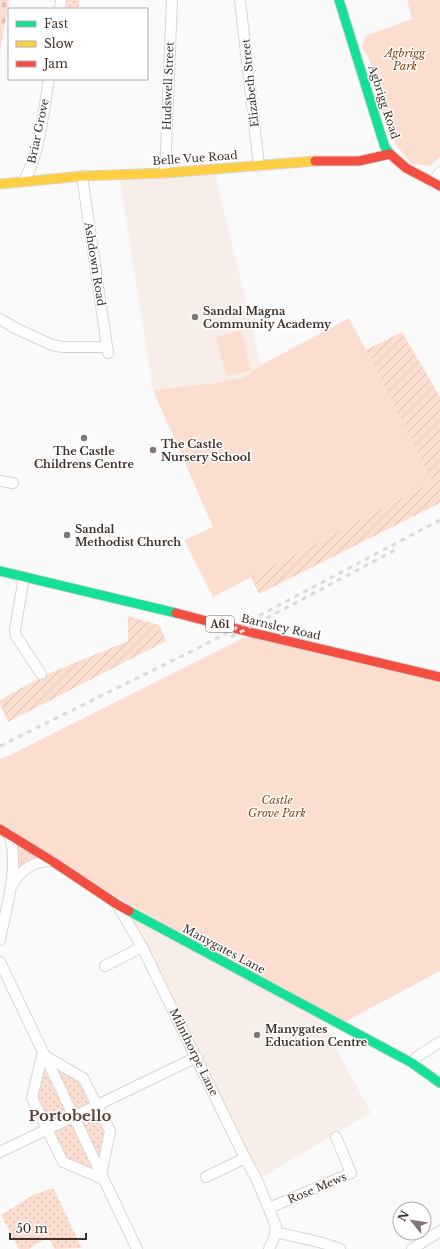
<svg xmlns="http://www.w3.org/2000/svg" width="440" height="1249" viewBox="0 0 440 1249" font-family="'Libre Baskerville',serif">
<style>
.built{fill:#f7ede9}
.grass{fill:url(#grass-dots)}
.cemetery{fill:url(#cemetery-stones)}
.park{fill:#fcded0}
.garden{fill:url(#garden-furrows)}
.lines{fill:none;stroke-linecap:round;stroke-linejoin:round}
.street-casing{stroke:#dbd5d1;stroke-width:12}
.fast-casing{stroke:#dbd5d1;stroke-width:11}
.slow-casing{stroke:#dbd5d1;stroke-width:11}
.jam-casing{stroke:#dbd5d1;stroke-width:11}
.street{stroke:#fefefe;stroke-width:10}
.fast{stroke:#16e098;stroke-width:9}
.slow{stroke:#ffcf43;stroke-width:9}
.jam{stroke:#f24e42;stroke-width:9}
.rail{stroke:#dcdbdb;stroke-width:3;stroke-dasharray:5 5;stroke-linecap:butt}
.poi-dot{fill:#807773;stroke:#fff;stroke-width:1.5}
.labels{text-anchor:middle;dominant-baseline:central;stroke-width:3;stroke-linejoin:round;paint-order:stroke}
.shield{fill:#fff;stroke:#786f6a;stroke-width:1}
.shield-label{font-size:10px;font-weight:bold;fill:#3e312a}
.park-label{font-size:11px;font-style:italic;fill:#873e11;stroke:#fff}
.street-label{font-size:11px;fill:#3e312a;stroke:#fff}
.poi-label{font-size:11px;font-weight:bold;fill:#3e312a;stroke:#fff;text-anchor:start}
.district-label{font-size:15px;font-weight:bold;fill:#5e4235;stroke:#fff}
</style>
<defs>
<pattern id="grass-dots" width="8" height="8" patternUnits="userSpaceOnUse"><rect width="8" height="8" fill="#fcded0"/><path d="M2 2h.1M6 6h.1" fill="none" stroke="#d9bfb3" stroke-width="1.8" stroke-linecap="round"/></pattern>
<pattern id="cemetery-stones" width="16" height="16" patternUnits="userSpaceOnUse"><rect width="16" height="16" fill="#fcded0"/><path d="M2 7V4a2 2 0 0 1 4 0v3zM10 15v-3a2 2 0 0 1 4 0v3z" fill="#d9bfb3"/></pattern>
<pattern id="garden-furrows" width="10" height="10" patternUnits="userSpaceOnUse"><rect width="10" height="10" fill="#fcded0"/><path d="M-1 1l2-2M0 10L10 0M9 11l2-2" fill="none" stroke="#d9bfb3"/></pattern>
</defs>
<rect width="100%" height="100%" fill="#fafafa"/>
<!-- built -->
<g class="built">
<path d="M214 169 261 365 245 377 216 383 153 390 119 175Z"/>
<path d="M118 905 317 1013 371 1113 257 1180Z"/>
</g>
<!-- grass -->
<g class="grass">
<path d="M65 0H80L78 9H64Z"/>
<path d="M11 842 52 861 18 875Z"/>
<path d="M43 1052 83 1078 110 1131 101 1175 63 1162 32 1098Z"/>
<path d="M53 1188 82 1248 55 1249 48 1237 29 1249H19L1 1215 33 1195Z"/>
</g>
<!-- cemetery -->
<path class="cemetery" d="M0 0H9L0 51Z"/>
<!-- park -->
<g class="park">
<path d="M407 0H440V157L430 166 412 164 396 145 376 96 370 60 362 48 365 36 412 19Z"/>
<path d="M349 318 366 350 432 482 213 597 184 540 213 527 153 390 216 383 245 377 261 365Z"/>
<path d="M241 330 251 370 226 376 216 337Z"/>
<path d="M253 633 440 677V971L341 1024 317 1013 0 829V759L10 755Z"/>
</g>
<!-- garden -->
<g class="garden">
<path d="M402 332 440 397V503L259 594 251 577 432 482 366 350Z"/>
<path d="M128 616 159 625 166 641 8 722 0 705V700L43 676 128 641Z"/>
</g>
<g class="lines">
<!-- street casing -->
<g class="street-casing">
<g id="street">
<path d="M240 0 259 166"/>
<path d="M60 9 61 0"/>
<path d="M165 173 172 0"/>
<path d="M82 176 108 353"/>
<path d="M24 181C41 150 43 113 49 79"/>
<path d="M433 183 440 172"/>
<path d="M0 319 15 328 52 345 63 347H107"/>
<path d="M0 481 13 483"/>
<path d="M24 577 15 630 16 636 41 674"/>
<path d="M12 885C22 869 33 861 52 861"/>
<path d="M118 906 142 947 245 1158 257 1180 276 1226 274 1238 269 1249"/>
<path d="M0 940C6 907 20 867 9 834"/>
<path d="M0 962 137 1249"/>
<path d="M105 966 142 947"/>
<path d="M43 1052 32 1098 63 1162 103 1179"/>
<path d="M45 1056 83 1078 110 1131 101 1175"/>
<path d="M412 1063 418 1056 440 1042"/>
<path d="M0 1152 197 1057"/>
<path d="M206 1177 245 1158"/>
<path d="M269 1208 351 1173 336 1137"/>
<path d="M276 1232C297 1238 320 1240 340 1249"/>
<path d="M412 1249 440 1231"/>
</g>
</g>
<!-- fast casing -->
<g class="fast-casing">
<g id="fast">
<path d="M339 0 381 135 385 147 390 154"/>
<path d="M0 571 176 613"/>
<path d="M129 911 412 1063 440 1083"/>
</g>
</g>
<!-- slow casing -->
<g class="slow-casing">
<path id="slow" d="M0 184 82 176 165 173 315 161"/>
</g>
<!-- jam casing -->
<g class="jam-casing">
<g id="jam">
<path d="M390 154 406 168 440 186"/>
<path d="M315 161H359L390 154"/>
<path d="M176 613 253 633 440 677"/>
<path d="M0 829 52 861 118 905 129 911"/>
</g>
</g>
<!-- street -->
<use href="#street" class="street"/>
<!-- fast -->
<use href="#fast" class="fast"/>
<!-- slow -->
<use href="#slow" class="slow"/>
<!-- jam -->
<use href="#jam" class="jam"/>
<!-- rail -->
<g class="rail">
<path d="M231 637 399 548"/>
<path d="M0 746 200 647 440 520"/>
</g>
</g>
<!-- markers -->
<g class="poi-dot">
<circle cx="195" cy="317" r="4"/>
<circle cx="84" cy="438" r="4"/>
<circle cx="153" cy="450" r="4"/>
<circle cx="67" cy="535" r="4"/>
<circle cx="257" cy="1035" r="4"/>
</g>
<g class="labels">
<!-- shield labels -->
<rect class="shield" x="206" y="616" width="28" height="16" rx="3"/>
<g class="shield-label">
<text x="220" y="624">A61</text>
</g>
<!-- park labels -->
<g class="park-label">
<text x="405" y="53">Agbrigg<tspan x="405" dy="13">Park</tspan></text>
<text x="277" y="800">Castle<tspan x="277" dy="13">Grove Park</tspan></text>
</g>
<!-- street labels -->
<g class="street-label">
<text transform="translate(250 83) rotate(-96)">Elizabeth Street</text>
<text transform="translate(168 86) rotate(-88)">Hudswell Street</text>
<text transform="translate(384 102) rotate(72)">Agbrigg Road</text>
<text transform="translate(38 131) rotate(-78)">Briar Grove</text>
<text transform="translate(195 158) rotate(-4)">Belle Vue Road</text>
<text transform="translate(95 264) rotate(81)">Ashdown Road</text>
<text transform="translate(281 627) rotate(13)">Barnsley Road</text>
<text transform="translate(224 949) rotate(28)">Manygates Lane</text>
<text transform="translate(194 1052) rotate(64)">Milnthorpe Lane</text>
<text transform="translate(317 1188) rotate(-23)">Rose Mews</text>
</g>
<!-- poi labels -->
<g class="poi-label">
<text x="203" y="311">Sandal Magna<tspan x="203" dy="13">Community Academy</tspan></text>
<text x="161" y="444">The Castle<tspan x="161" dy="13">Nursery School</tspan></text>
<text x="84" y="451" text-anchor="middle">The Castle<tspan x="84" dy="13">Childrens Centre</tspan></text>
<text x="75" y="529">Sandal<tspan x="75" dy="13">Methodist Church</tspan></text>
<text x="265" y="1029">Manygates<tspan x="265" dy="13">Education Centre</tspan></text>
</g>
<!-- district labels -->
<g class="district-label">
<text x="70" y="1115">Portobello</text>
</g>
</g>
<!-- legend -->
<rect x="8" y="8" width="140" height="72" fill="#ffffff" stroke="#b2adaa"/>
<rect x="16" y="21" width="20" height="6" fill="#16e098" stroke="#b2adaa"/>
<text x="44" y="28" font-size="12" fill="#3e312a">Fast</text>
<rect x="16" y="41" width="20" height="6" fill="#ffcf43" stroke="#b2adaa"/>
<text x="44" y="48" font-size="12" fill="#3e312a">Slow</text>
<rect x="16" y="61" width="20" height="6" fill="#f24e42" stroke="#b2adaa"/>
<text x="44" y="68" font-size="12" fill="#3e312a">Jam</text>
<!-- north arrow -->
<g transform="translate(412 1221) rotate(300)"><circle r="19" fill="#ffffff" stroke="#b2adaa"/>
<path d="M0-3L7 15L0 10L-7 15Z" fill="#807773"/>
<text y="-6" font-size="11" font-weight="bold" text-anchor="middle" fill="#3e312a">N</text>
</g>
<!-- scale -->
<path d="M10 1233v6h76v-6" fill="none" stroke="#3e312a" stroke-width="2"/>
<text x="16" y="1233" font-size="12" fill="#3e312a" stroke="#ffffff" stroke-width="3" paint-order="stroke">50 m</text>
</svg>
